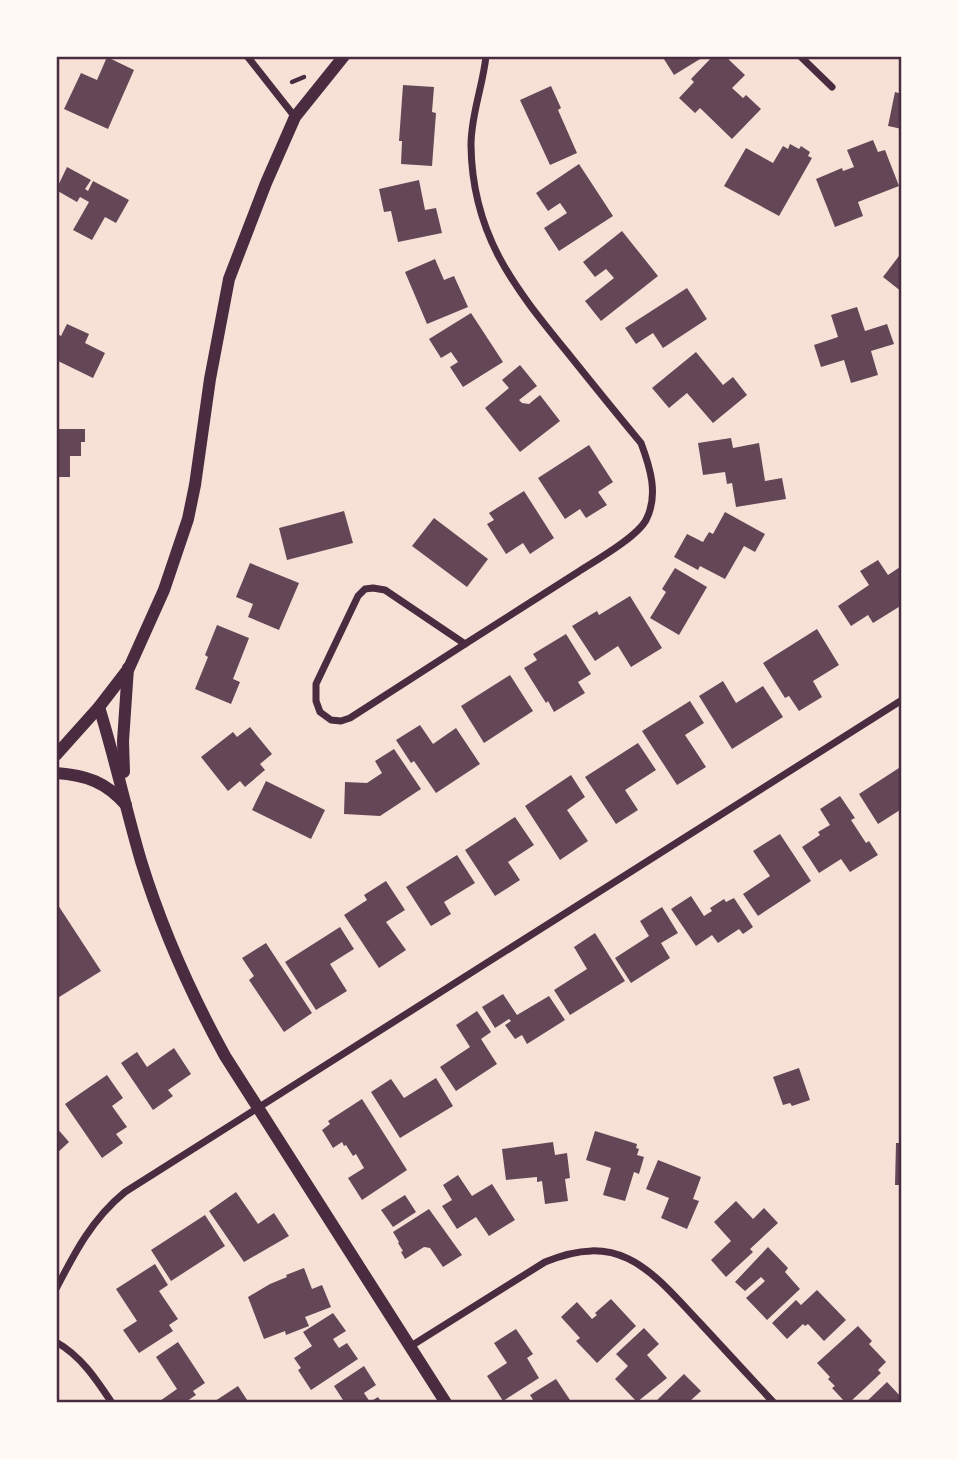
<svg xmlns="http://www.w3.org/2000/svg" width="958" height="1459" viewBox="0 0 958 1459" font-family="Figtree,sans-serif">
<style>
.building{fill:#644757}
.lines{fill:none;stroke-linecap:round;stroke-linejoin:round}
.path{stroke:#4a2c40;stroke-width:4.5}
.minor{stroke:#4a2c40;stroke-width:7}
.tertiary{stroke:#4a2c40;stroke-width:12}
.neatline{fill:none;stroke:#4a2c40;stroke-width:2.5}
</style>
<rect width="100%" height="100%" fill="#f7e1d7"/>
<!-- building -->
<g class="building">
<path d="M662 56H705L674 75Z"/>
<path d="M713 56H725L745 75 732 88 743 98 746 95 761 109 732 139 700 108 695 113 679 98 694 82 691 79Z"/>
<path d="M107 57 134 70 108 129 64 109 81 73 97 80Z"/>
<path d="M403 85 434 87 432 112 436 113 432 166 401 164 402 141H399Z"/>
<path d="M551 86 561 108 558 110 577 153 550 165 520 100Z"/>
<path d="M895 92 902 94V129L888 126Z"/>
<path d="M873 140 878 152 885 150 899 186 858 202 863 216 835 227 816 179 842 168 843 171 854 167 847 150Z"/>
<path d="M790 144 799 149 801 146 810 152 808 156 812 158 779 216 724 186 746 148 773 163 783 146 788 149Z"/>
<path d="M579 164 613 216 559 251 544 228 567 213 560 203 548 211 536 193Z"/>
<path d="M67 167 91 180 85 189 88 191 93 181 129 200 116 223 105 217 92 240 73 230 89 202 80 197 77 202 56 190Z"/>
<path d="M419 180 425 210 436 208 442 233 398 242 391 211 384 212 379 189Z"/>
<path d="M622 231 658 276 601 321 585 301 614 278 606 269 595 277 583 262Z"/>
<path d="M902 252V292L883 277Z"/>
<path d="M435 259 444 280 454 276 468 307 427 324 405 272Z"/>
<path d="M687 288 707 319 663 348 653 333 636 344 625 328Z"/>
<path d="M857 307 865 331 887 324 894 344 871 351 878 375 851 383 844 360 821 367 814 345 838 337 831 315Z"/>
<path d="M471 313 503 362 463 387 450 367 458 362 451 352 441 358 429 339Z"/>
<path d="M67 324 89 334 85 343 105 353 93 378 56 360V333L61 336Z"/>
<path d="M696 352 723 385 733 377 747 395 713 423 687 393 669 408 652 388Z"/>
<path d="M520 365 537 386 519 400 522 403 529 404 540 395 560 421 520 452 485 408 509 388 502 380Z"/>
<path d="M56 429H85V442H81V456H70V477H56Z"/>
<path d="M731 438 733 448 759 443 765 481 782 478 786 499 736 507 732 483 727 484 725 472 703 475 698 443Z"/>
<path d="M589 445 613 482 598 492 607 505 586 518 580 509 565 519 538 478Z"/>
<path d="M524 491 554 538 530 554 523 543 506 554 487 524 494 520 489 513Z"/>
<path d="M344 511 353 543 287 560 279 528Z"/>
<path d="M725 512 765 534 755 552 744 546 725 579 700 566 698 570 674 557 687 534 703 542 709 532 713 534Z"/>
<path d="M434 518 488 559 467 587 412 546Z"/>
<path d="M878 560 888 575 900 567 902 569V605L873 623 868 615 851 626 838 606 869 585 860 571Z"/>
<path d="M250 563 299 583 279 630 248 617 253 604 236 597Z"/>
<path d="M675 568 707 587 679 635 650 618 666 592 662 589Z"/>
<path d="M630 596 662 648 631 667 618 646 595 661 572 626 597 611 599 615Z"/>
<path d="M217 625 249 638 233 679 240 682 231 704 195 689 208 657 205 655Z"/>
<path d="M817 629 839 665 813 681 822 697 799 711 789 696 785 698 763 663Z"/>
<path d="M566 634 591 674 578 682 585 693 554 712 548 701 546 703 524 668 537 660 533 654Z"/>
<path d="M510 675 533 711 484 743 461 706Z"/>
<path d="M723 681 736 703 763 686 783 717 732 749 699 696Z"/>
<path d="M690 701 704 723 685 735 706 767 677 785 642 731Z"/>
<path d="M420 725 433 744 456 728 480 764 436 793 414 761 411 763 396 740Z"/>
<path d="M250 727 272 754 260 764 265 770 245 787 240 781 228 791 201 757 233 732 237 737Z"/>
<path d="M638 743 656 770 625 790 638 810 616 824 585 777Z"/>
<path d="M394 749 421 789 380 816 344 814 345 782 367 783 382 773 375 761Z"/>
<path d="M902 766V812L900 810 878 824 859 794Z"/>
<path d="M571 775 585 797 567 810 588 841 560 860 525 806Z"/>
<path d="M266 781 325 810 311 839 252 810Z"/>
<path d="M840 796 855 818 851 820 866 843 869 841 878 855 850 872 841 859 819 873 802 847 820 835 818 832 830 825 820 809Z"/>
<path d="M515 817 534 845 508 862 520 880 495 896 465 850Z"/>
<path d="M780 834 811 881 758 916 743 894 770 876 753 851Z"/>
<path d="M457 855 475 883 444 902 451 914 431 926 406 887Z"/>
<path d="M386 881 405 910 386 922 406 950 379 968 344 915 367 900 364 895Z"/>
<path d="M691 896 704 916 712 911 710 908 724 899 726 902 734 898 753 927 743 934 739 929 718 943 712 935 696 946 671 909Z"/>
<path d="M56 902 101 971 56 999Z"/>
<path d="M662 907 678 933 661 943 670 958 631 983 615 958 649 936 640 921Z"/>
<path d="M340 927 354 949 330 964 347 991 316 1010 285 962Z"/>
<path d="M595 933 625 981 570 1015 554 990 587 969 574 947Z"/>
<path d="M266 943 312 1013 284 1032 249 980 254 976 242 958Z"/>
<path d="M503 994 517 1015 549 996 565 1020 527 1044 522 1035 515 1039 505 1025 511 1021 509 1019 495 1028 482 1007Z"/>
<path d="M477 1011 491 1032 481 1039 497 1064 456 1091 440 1067 470 1047 456 1025Z"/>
<path d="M174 1048 191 1074 168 1090 173 1096 153 1110 121 1063 137 1052 147 1067Z"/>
<path d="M799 1068 810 1100 792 1106 790 1103 783 1105 773 1077Z"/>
<path d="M107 1075 123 1098 112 1106 127 1127 116 1134 123 1143 102 1158 65 1104Z"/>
<path d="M436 1078 453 1106 400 1138 371 1092 391 1079 404 1098Z"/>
<path d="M362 1099 407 1170 362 1200 348 1178 364 1168 356 1154 353 1156 346 1145 344 1146 342 1142 333 1148 322 1130 330 1124 328 1121Z"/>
<path d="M56 1127 69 1142 56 1154Z"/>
<path d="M595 1131 637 1144 636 1148 639 1149 637 1155 644 1157 639 1174 634 1172 625 1201 603 1195 611 1168 586 1160Z"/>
<path d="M553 1142 555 1155 567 1153 570 1178 565 1179 568 1201 545 1204 542 1181 537 1182V1177L506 1180 502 1149Z"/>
<path d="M896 1143H902V1185H895Z"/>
<path d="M658 1160 701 1177 693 1199 699 1201 687 1229 661 1218 669 1198 646 1189Z"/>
<path d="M458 1175 472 1196 492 1184 515 1220 489 1236 476 1217 457 1229 442 1206 452 1200 443 1185Z"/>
<path d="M236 1192 258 1224 274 1213 289 1236 244 1262 209 1211Z"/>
<path d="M405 1195 416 1212 393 1227 381 1210Z"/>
<path d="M736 1201 753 1219 764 1208 778 1223 750 1249 753 1252 726 1277 711 1260 731 1241 714 1222Z"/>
<path d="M429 1209 462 1255 443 1267 430 1248 424 1247 405 1259 401 1252 403 1251 398 1243 399 1242 393 1232Z"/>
<path d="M205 1215 225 1246 171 1281 151 1250Z"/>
<path d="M768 1247 788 1268 785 1272 800 1289 767 1320 746 1298 765 1281 761 1277 745 1291 735 1282Z"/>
<path d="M155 1264 168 1285 159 1291 178 1319 169 1325 173 1331 139 1353 123 1330 137 1321 116 1289Z"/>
<path d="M304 1268 312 1289 322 1285 331 1307 305 1317 309 1326 286 1335 285 1331 264 1339 248 1297 270 1284 287 1277 286 1275Z"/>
<path d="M817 1290 846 1320 824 1341 808 1324 805 1326 803 1324 787 1339 772 1323 796 1300 801 1305Z"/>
<path d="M611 1299 636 1326 597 1363 576 1341 580 1338 561 1317 577 1302 592 1319 597 1315 595 1313Z"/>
<path d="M333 1313 346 1331 333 1339 339 1348 347 1343 358 1359 311 1390 298 1370 301 1368 294 1358 312 1346 303 1332Z"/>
<path d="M858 1326 872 1341 869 1344 886 1362 878 1370 881 1373 849 1403H846L832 1388 835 1386 828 1379 830 1377 817 1363Z"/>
<path d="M644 1328 659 1344 647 1355 667 1378 637 1402 615 1379 628 1366 616 1354Z"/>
<path d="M516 1329 533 1354 527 1358 539 1378 503 1401 487 1376 507 1363 494 1343Z"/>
<path d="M178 1342 205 1383 193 1391 196 1395 184 1403H157L177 1389 156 1357Z"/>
<path d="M364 1366 376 1385 364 1393 370 1402 378 1397 382 1403H338L343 1400 334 1386Z"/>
<path d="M684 1374 701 1391 690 1401 692 1403H654Z"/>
<path d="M556 1379 572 1403H535L530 1395Z"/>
<path d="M887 1382 902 1398V1403H865Z"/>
<path d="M238 1386 249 1403H212Z"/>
</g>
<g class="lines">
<!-- path -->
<path class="path" d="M292 82 304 77"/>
<!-- minor -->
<g class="minor">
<path d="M247 56 295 117"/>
<path d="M800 56 832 87"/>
<path d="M373 588 385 590 465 644 350 718 341 721 331 720 320 712 316 701V684L358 596 365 589Z"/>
<path d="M465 644C503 620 540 596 578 572 595 561 637 537 646 520 659 495 650 467 641 443 616 413 591 382 567 352 513 286 472 234 471 145 471 114 483 86 486 56"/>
<path d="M56 1289C75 1252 92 1219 125 1192L902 700"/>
<path d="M56 1342C81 1356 96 1379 112 1403"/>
<path d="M411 1346 545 1262C622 1230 652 1272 701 1324 725 1350 750 1377 774 1403"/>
</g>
<!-- tertiary -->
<g class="tertiary">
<path d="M99 707C115 758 126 810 141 861 162 929 191 994 225 1056L446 1403"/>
<path d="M56 755 99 707 129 668 164 590 188 519 195 485 210 379 229 279 266 183 295 117 344 56"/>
<path d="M124 772 123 741 128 668"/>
<path d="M56 773C86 775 106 782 126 805"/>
</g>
</g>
<!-- border -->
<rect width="958" height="1459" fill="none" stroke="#fffaf5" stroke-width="116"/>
<rect x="58" y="58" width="842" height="1343" class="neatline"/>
</svg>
